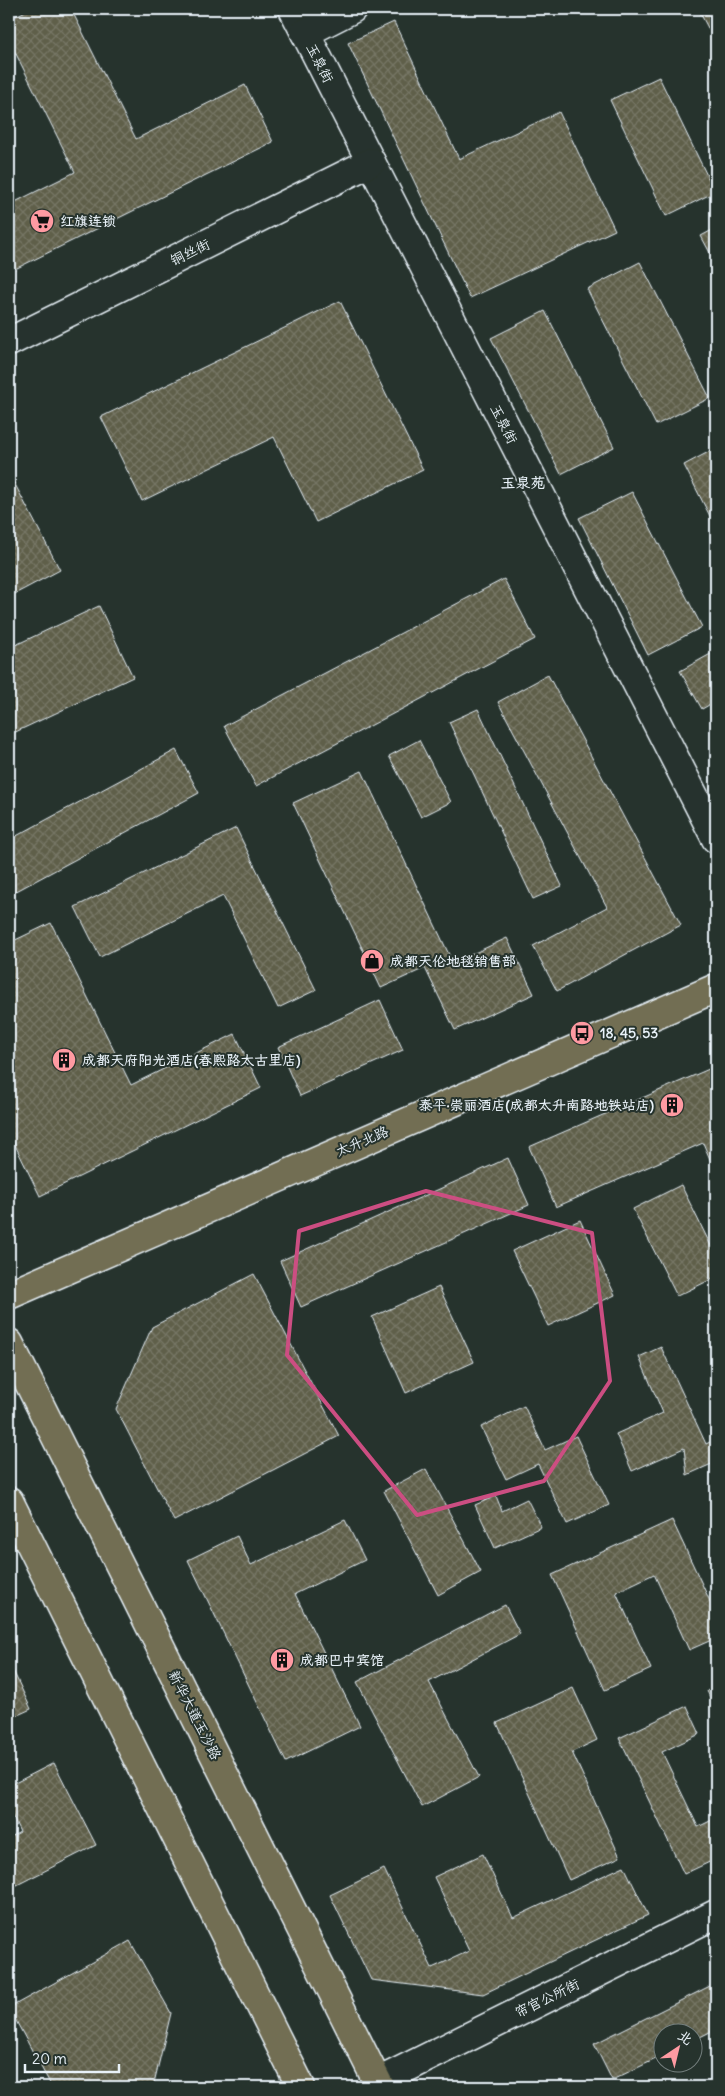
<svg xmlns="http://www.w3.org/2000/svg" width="725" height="2096" viewBox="0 0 725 2096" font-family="Delius,'LXGW WenKai TC',sans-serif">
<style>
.building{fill:url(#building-cross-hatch);stroke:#e8f1f8}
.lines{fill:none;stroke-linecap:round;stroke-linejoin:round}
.minor-casing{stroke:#e8f1f8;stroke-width:31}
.major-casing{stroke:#e8f1f8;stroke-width:31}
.minor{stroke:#26332d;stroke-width:28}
.major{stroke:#726e52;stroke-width:28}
.marked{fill:none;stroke:#cc4e82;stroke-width:4;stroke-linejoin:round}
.labels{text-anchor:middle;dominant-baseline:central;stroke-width:4;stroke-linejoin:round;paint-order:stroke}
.street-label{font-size:14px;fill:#e8f1f8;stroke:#26332d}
.poi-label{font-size:14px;font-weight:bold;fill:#e8f1f8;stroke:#26332d;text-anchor:start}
.neighbourhood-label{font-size:15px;font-weight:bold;fill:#e8f1f8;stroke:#26332d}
</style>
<defs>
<pattern id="building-cross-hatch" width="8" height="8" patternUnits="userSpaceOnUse" patternTransform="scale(1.25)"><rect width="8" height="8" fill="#5f5f4a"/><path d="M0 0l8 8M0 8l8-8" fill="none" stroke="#767665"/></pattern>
</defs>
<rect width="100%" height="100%" fill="#26332d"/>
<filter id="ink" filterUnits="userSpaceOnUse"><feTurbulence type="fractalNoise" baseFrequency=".02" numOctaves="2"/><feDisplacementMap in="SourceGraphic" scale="10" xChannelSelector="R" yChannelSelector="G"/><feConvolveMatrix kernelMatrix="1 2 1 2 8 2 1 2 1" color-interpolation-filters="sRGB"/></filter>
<g filter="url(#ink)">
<!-- building -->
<g class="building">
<path d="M30 9H71L136 139 245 85 273 142 15 269 9 256V205L75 172 9 40V19Z"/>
<path d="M698 9H716V43Z"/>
<path d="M394 22 459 159 559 112 615 230 470 298 348 43Z"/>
<path d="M659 77 715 192 666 216 610 100Z"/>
<path d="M716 228V264L701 236Z"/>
<path d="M640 262 710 398 656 425 587 289Z"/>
<path d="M340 301 423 470 316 522 274 437 142 501 101 417Z"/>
<path d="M545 311 614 447 561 474 491 338Z"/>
<path d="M716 448V528L684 465Z"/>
<path d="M9 473 60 570 9 597Z"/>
<path d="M632 492 702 627 648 655 579 518Z"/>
<path d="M504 579 535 639 256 786 224 726Z"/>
<path d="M99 606 133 677 9 735V648Z"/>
<path d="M716 651V701L702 709 680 671Z"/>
<path d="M548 675 681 925 557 991 533 946 607 907 498 702Z"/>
<path d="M478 709 562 886 533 899 449 722Z"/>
<path d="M419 740 451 802 421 817 389 756Z"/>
<path d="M176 750 199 793 9 895V840Z"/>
<path d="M362 771 453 963 507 938 534 994 455 1030 425 968 381 988 293 803Z"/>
<path d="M236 828 316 990 278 1008 223 896 100 957 75 907Z"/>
<path d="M51 923 131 1085 235 1034 261 1088 40 1196 9 1133V943Z"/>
<path d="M380 1000 403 1050 300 1096 278 1047Z"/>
<path d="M716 1066V1173L703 1143 556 1207 529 1147Z"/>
<path d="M508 1158 529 1205 301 1307 280 1261Z"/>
<path d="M681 1185 716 1256V1277L677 1296 633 1209Z"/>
<path d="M580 1220 615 1295 548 1326 512 1251Z"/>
<path d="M254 1274 339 1436 174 1521 116 1409 152 1327Z"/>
<path d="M439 1287 474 1362 406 1393 372 1317Z"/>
<path d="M661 1347 706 1444 716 1439V1462L687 1475 684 1448 632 1471 616 1434 663 1413 639 1357Z"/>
<path d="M524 1406 545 1450 576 1436 609 1505 567 1524 538 1464 506 1479 481 1427Z"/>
<path d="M426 1469 481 1572 438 1595 384 1491Z"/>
<path d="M496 1496 502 1511 527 1499 541 1527 495 1548 475 1505Z"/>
<path d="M345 1520 365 1560 295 1594 360 1726 286 1762 188 1560 237 1536 251 1565Z"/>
<path d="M672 1520 716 1614V1638L689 1650 654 1574 616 1592 651 1669 605 1690 552 1575Z"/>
<path d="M505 1605 520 1634 429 1682 479 1777 422 1807 357 1682Z"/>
<path d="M9 1662 31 1709 9 1719Z"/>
<path d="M716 1686V1710L707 1691Z"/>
<path d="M573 1688 597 1740 572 1752 620 1857 569 1880 497 1723Z"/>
<path d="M687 1706 700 1734 662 1752 698 1827 716 1818V1859L684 1874 619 1738Z"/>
<path d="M54 1763 96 1845 9 1889V1838L20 1832 9 1809V1786Z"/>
<path d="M483 1854 513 1918 624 1866 648 1915 483 1994 371 1980 330 1895 384 1869 432 1968 469 1951 434 1877Z"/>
<path d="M130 1941 171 2013 153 2087H52L9 2008Z"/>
<path d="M716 1983V2029L692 2041V2034H662V2056L612 2080 594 2044Z"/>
</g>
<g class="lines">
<!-- minor casing -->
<g class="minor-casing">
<g id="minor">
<path d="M293 9 716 839"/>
<path d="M305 33 352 9"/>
<path d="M9 342 371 162"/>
<path d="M378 2082 716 1914"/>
</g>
</g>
<!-- major casing -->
<g class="major-casing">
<g id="major">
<path d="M9 1295 716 988"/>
<path d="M9 1343 380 2087"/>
<path d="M9 1501 301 2087"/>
</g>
</g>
<!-- minor -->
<use href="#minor" class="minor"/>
<!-- major -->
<use href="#major" class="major"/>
</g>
</g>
<!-- marked area -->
<path class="marked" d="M426 1191 592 1233 610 1381 544 1481 417 1515 287 1355 299 1231Z"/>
<!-- icons -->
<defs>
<g id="supermarket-disc" transform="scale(1.25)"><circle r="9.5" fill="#ff9aa2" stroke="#26332d"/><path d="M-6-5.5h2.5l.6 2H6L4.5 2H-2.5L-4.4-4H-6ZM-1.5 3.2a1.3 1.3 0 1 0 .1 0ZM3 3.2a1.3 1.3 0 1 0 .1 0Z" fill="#111"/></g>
<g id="shop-disc" transform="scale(1.25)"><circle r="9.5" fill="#ff9aa2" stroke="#26332d"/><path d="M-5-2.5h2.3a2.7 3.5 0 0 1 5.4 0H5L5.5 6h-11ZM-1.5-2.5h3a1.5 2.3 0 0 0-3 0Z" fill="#111"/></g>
<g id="bus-disc" transform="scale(1.25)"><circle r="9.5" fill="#ff9aa2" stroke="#26332d"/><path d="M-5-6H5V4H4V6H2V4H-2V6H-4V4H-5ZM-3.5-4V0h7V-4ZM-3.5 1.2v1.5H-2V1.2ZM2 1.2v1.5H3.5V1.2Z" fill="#111"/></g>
<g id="building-disc" transform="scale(1.25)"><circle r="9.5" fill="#ff9aa2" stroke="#26332d"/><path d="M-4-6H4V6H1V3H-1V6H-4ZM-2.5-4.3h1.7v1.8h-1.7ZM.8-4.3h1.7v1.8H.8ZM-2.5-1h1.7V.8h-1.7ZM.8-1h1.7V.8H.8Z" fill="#111"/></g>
</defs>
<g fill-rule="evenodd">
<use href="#supermarket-disc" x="42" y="221"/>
<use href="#shop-disc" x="372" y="961"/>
<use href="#bus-disc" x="582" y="1033"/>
<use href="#building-disc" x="64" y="1060"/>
<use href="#building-disc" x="672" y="1105"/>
<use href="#building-disc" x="282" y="1660"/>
</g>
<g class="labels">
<!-- street labels -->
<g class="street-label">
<text transform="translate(320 63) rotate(63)">玉泉街</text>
<text transform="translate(190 252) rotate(-26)">铜丝街</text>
<text transform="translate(504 424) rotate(63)">玉泉街</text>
<text transform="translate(362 1141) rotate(-23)">太升北路</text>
<text transform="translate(195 1715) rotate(63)">新华大道玉沙路</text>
<text transform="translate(547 1998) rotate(-26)">帘官公所街</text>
</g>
<!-- poi labels -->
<g class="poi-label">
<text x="60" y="221">红旗连锁</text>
<text x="390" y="961">成都天伦地毯销售部</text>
<text x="600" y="1033">18, 45, 53</text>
<text x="82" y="1060">成都天府阳光酒店(春熙路太古里店)</text>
<text x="654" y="1105" text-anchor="end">泰平·崇丽酒店(成都太升南路地铁站店)</text>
<text x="300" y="1660">成都巴中宾馆</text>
</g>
<!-- neighbourhood labels -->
<g class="neighbourhood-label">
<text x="523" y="482">玉泉苑</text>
</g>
</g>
<!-- margin -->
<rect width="725" height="2096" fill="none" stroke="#26332d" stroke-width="30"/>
<rect x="15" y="15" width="695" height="2066" fill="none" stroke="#e8f1f8" stroke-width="2" filter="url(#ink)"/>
<!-- north arrow -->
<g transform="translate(678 2048) rotate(35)"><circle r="24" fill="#26332d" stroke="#747f7e"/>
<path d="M0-4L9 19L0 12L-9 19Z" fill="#ff9aa2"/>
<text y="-8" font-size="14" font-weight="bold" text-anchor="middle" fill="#e8f1f8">北</text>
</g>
<!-- scale -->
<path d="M25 2064v8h94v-8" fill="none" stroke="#e8f1f8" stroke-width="2.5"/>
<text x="32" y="2064" font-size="15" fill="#e8f1f8" stroke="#26332d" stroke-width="4" paint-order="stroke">20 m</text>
</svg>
